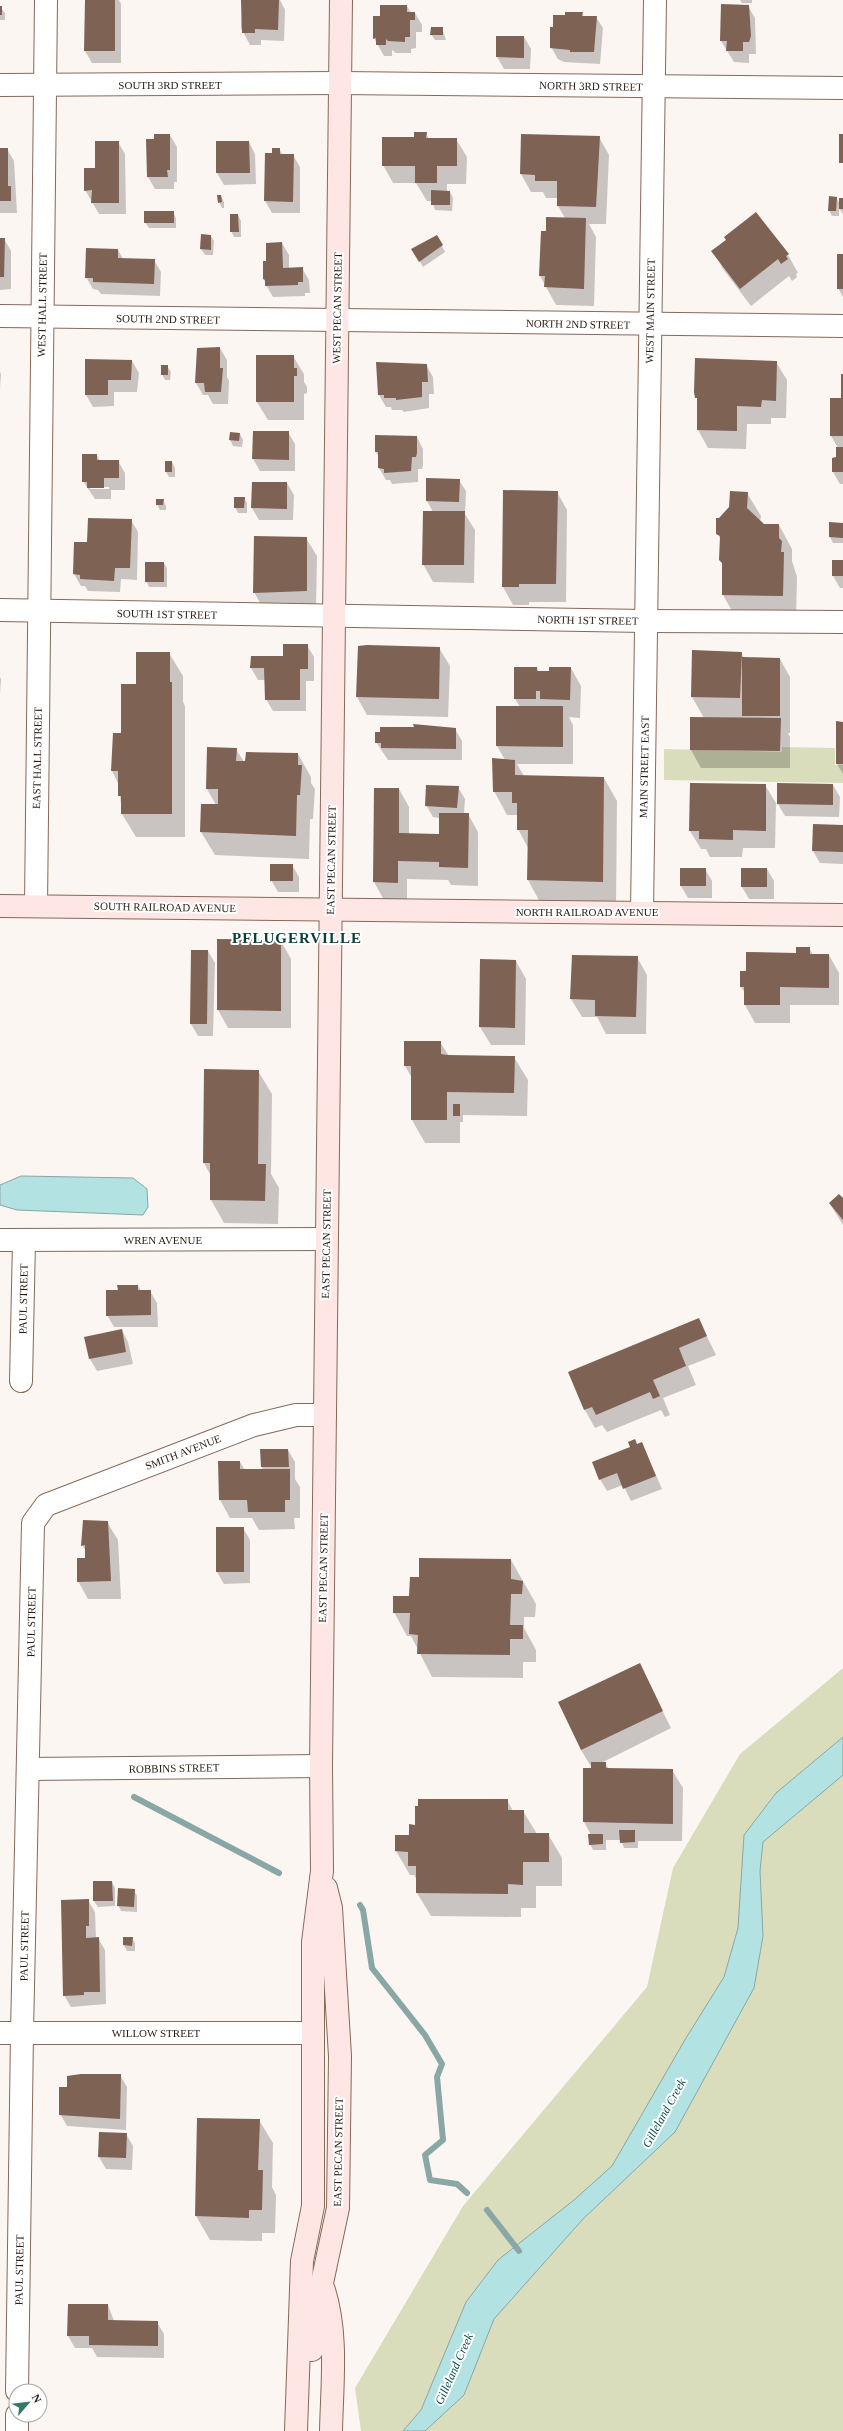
<svg xmlns="http://www.w3.org/2000/svg" width="843" height="2431" viewBox="0 0 843 2431" font-family="'Times New Roman',serif">
<style>
.green{fill:#d9ddbb}
.water{fill:#b2e2e2;stroke:#89a7a5}
.shadow{fill:#0003;fill-rule:evenodd}
.lines{fill:none;stroke-linecap:round;stroke-linejoin:round}
.stream{stroke:#89a7a5;stroke-width:6}
.building{fill:#7e6253}
.street-casing{stroke:#856959;stroke-width:24}
.secondary-casing{stroke:#856959;stroke-width:24}
.street{stroke:#fff;stroke-width:22}
.secondary{stroke:#fee6e5;stroke-width:22}
.labels{text-anchor:middle;dominant-baseline:central;stroke-width:4;stroke-linejoin:round;paint-order:stroke}
.street-label{font-size:11px;fill:#281d16;stroke:#fff}
.water-label{font-size:12px;font-style:italic;fill:#0a5151;stroke:#fff}
.district-label{font-size:15px;font-weight:bold;letter-spacing:1px;fill:#074237;stroke:#fff}
</style>
<rect width="100%" height="100%" fill="#fcf6f2"/>
<!-- green -->
<g class="green">
<path d="M782 747 835 748V765H843V783L664 780V749L782 752Z"/>
<path d="M843 1668V2431H361L355 2388 463 2206 647 1987 673 1868 740 1754Z"/>
</g>
<!-- water -->
<g class="water">
<path d="M21 1176 133 1178 147 1189 148 1207 143 1215 17 1210 0 1205V1185Z"/>
<path d="M843 1737V1775L763 1842 760 1871 763 1936 754 1988 675 2132 583 2219 494 2319 464 2395 425 2431H403L421 2410 466 2302 498 2260 574 2200 612 2166 686 2038 724 1977 738 1928 744 1835 776 1793Z"/>
</g>
<!-- shadow -->
<g class="shadow">
<path d="M86 0H119L121 4V63H92L85 51Z"/>
<path d="M242 0H280L285 10 284 41 261 40V45H250L241 28Z"/>
<path d="M740 0H752V3H742Z"/>
<path d="M407 6 411 13H415L422 25V32H416V48L411 49V53H396L392 50V56H384L374 38 381 17Z"/>
<path d="M748 6 755 18 756 54H749V63L734 62 721 41Z"/>
<path d="M0 7 5 13V20H0Z"/>
<path d="M582 13 584 17H596L603 28 600 64 564 62 558 59 551 47 566 16Z"/>
<path d="M442 28 446 40H435L431 34Z"/>
<path d="M524 37 531 49 530 69H504L497 57Z"/>
<path d="M426 133 429 139H456L467 157 466 184H447V192H450L453 198 452 211 435 210 432 201H427L416 183H393L383 165Z"/>
<path d="M170 135 177 147V182H174V189H155L148 177 155 140Z"/>
<path d="M599 137 609 155 606 224H589L596 237 594 306 556 305 540 276 542 232H547L565 218 558 206V198H546L543 192H531L521 174Z"/>
<path d="M118 142 125 154 126 214H99L85 190 96 169Z"/>
<path d="M249 142 255 154 256 184 224 185 217 173Z"/>
<path d="M0 149H7L14 161 17 213H0Z"/>
<path d="M279 149 283 155H293L300 167V213H272L265 201 273 154Z"/>
<path d="M221 196 224 202V208H222L219 202Z"/>
<path d="M836 197 840 204 843 199V214L839 208V216H832L829 210Z"/>
<path d="M173 212 176 218V228H149L145 222Z"/>
<path d="M756 214 788 255 798 273 796 274 797 277 792 281 789 276 751 306 723 269 713 251Z"/>
<path d="M238 215 241 221V237H234L231 231Z"/>
<path d="M211 236 214 241 213 255H205L201 249Z"/>
<path d="M437 236 445 252 423 267 413 249Z"/>
<path d="M0 239H4L11 251V289L0 290Z"/>
<path d="M282 243 289 255V269L302 268 309 280 310 293H305V296L273 297 266 285 264 279 267 262Z"/>
<path d="M118 250 123 259 154 260 161 272 160 296 101 294 98 290 93 289 86 277Z"/>
<path d="M843 255V297L838 288Z"/>
<path d="M220 348 227 360V377L229 381 228 404H213L208 395H203L196 383 198 349Z"/>
<path d="M293 356 304 374V382L307 387V393L304 394V420H268L257 402Z"/>
<path d="M132 361 139 373 137 392H114V406L93 407 86 395Z"/>
<path d="M776 362 787 380 786 418H771V424H747L746 449 708 448 698 430V402L695 391Z"/>
<path d="M426 365 433 377 434 394H429V408L404 412 402 410H392L391 407H386L379 395Z"/>
<path d="M167 366 171 372 170 380H165L162 374Z"/>
<path d="M0 372 1 374 0 389Z"/>
<path d="M843 382V484H840L833 472 838 448 831 436 842 399Z"/>
<path d="M288 432 295 444V471H260L253 459Z"/>
<path d="M240 434 243 440 242 447 233 446 230 440Z"/>
<path d="M417 437 423 449V465L422 469H418V482L392 484 390 480H386L379 468V457L376 452Z"/>
<path d="M97 455 100 461H118L125 473V490H111V499H95L83 481ZM90 487H109V489H90Z"/>
<path d="M172 462 175 468V477H169L166 472Z"/>
<path d="M459 480 466 491 465 514 475 530 474 583 433 582 423 564 433 512 427 501Z"/>
<path d="M287 483 294 495 293 520H259L252 508Z"/>
<path d="M557 492 567 510 566 602H529V605H513L503 587Z"/>
<path d="M747 493 761 516 760 522 763 525H779L792 549V561L797 577 796 619 736 618 723 595V565L721 540 717 533 719 519Z"/>
<path d="M244 498 247 503V513H238L235 507Z"/>
<path d="M163 500 166 506V510H160L157 504Z"/>
<path d="M131 520 138 532 137 580 121 579 120 592 88 591 85 586H81L74 574 75 543H88Z"/>
<path d="M843 524V543H833L830 537Z"/>
<path d="M306 538 317 556 316 609 264 610 254 592Z"/>
<path d="M843 561V588H840L833 576Z"/>
<path d="M164 563 167 568V587H149L146 581Z"/>
<path d="M307 645 314 657V681H306V711H273L266 699 265 680H258L251 668 252 657H284Z"/>
<path d="M439 648 450 666 448 717 367 715 357 697Z"/>
<path d="M169 653 183 676V702L185 706V837H136L122 814 119 785 112 771V752H114L122 734 137 685Z"/>
<path d="M741 653 744 658 780 659 790 677V733H788L790 737V768H701L691 750 704 718 692 697Z"/>
<path d="M537 668 539 672H550L571 668 581 686 580 718 569 717 573 725V764H517L524 776 604 778 617 801 616 905 541 904 528 880V848L518 829V815H507L494 791 505 760 497 746V707H520L515 699Z"/>
<path d="M0 677 1 679 0 694Z"/>
<path d="M843 723V774L837 764Z"/>
<path d="M455 729 462 741V760H388L376 742Z"/>
<path d="M208 748 236 749 244 762 298 754 311 777V783L315 789 313 819H310L309 859 215 855 201 832 216 805 207 789Z"/>
<path d="M765 785 776 803 775 848H743L742 857H710L706 849H701L690 831Z"/>
<path d="M833 785 840 797 839 817 785 816 778 804Z"/>
<path d="M458 787 465 799 464 814H468L478 832V886L451 885 448 880 407 879V900H384L374 882 375 789H399L409 807V835H440V818L433 817 426 805Z"/>
<path d="M843 826V864L820 863 813 851Z"/>
<path d="M292 865 299 877V892H278L271 880Z"/>
<path d="M681 869H705L712 881V898H688L681 886Z"/>
<path d="M767 869 774 881V899H749L742 887Z"/>
<path d="M218 940 281 941 291 959V1028H228L218 1010Z"/>
<path d="M809 948 813 955H829L839 973V1005H790V1023H755L745 1005V993L741 987 747 972Z"/>
<path d="M208 951 215 963 213 1036H198L191 1024Z"/>
<path d="M637 957 647 975 646 1034H606L597 1017H582L571 999Z"/>
<path d="M481 960 516 961 526 979 525 1045H491L480 1027Z"/>
<path d="M440 1042 449 1056 514 1057 528 1080 527 1116 463 1115V1122H460V1143H425L412 1120V1078L405 1066Z"/>
<path d="M258 1071 272 1094 271 1174 279 1188 278 1224 224 1223 211 1200V1176L204 1163Z"/>
<path d="M843 1200V1225L830 1204Z"/>
<path d="M138 1286 141 1291H150L157 1303 158 1327H114L107 1315 119 1291Z"/>
<path d="M699 1320 716 1355 688 1366 696 1385 663 1398 670 1415 665 1417 661 1410 607 1432 602 1425 595 1428 585 1410 570 1373Z"/>
<path d="M122 1330 128 1342 133 1364 97 1371 90 1359 86 1338Z"/>
<path d="M642 1443 662 1489 631 1501 623 1485 607 1491 600 1479Z"/>
<path d="M288 1450 295 1462V1479L300 1487V1518H294L295 1529 259 1530 252 1518H230L220 1500 219 1462H240L245 1470H263L262 1467Z"/>
<path d="M107 1522 118 1540 121 1599H88L78 1581 86 1559V1551L82 1545Z"/>
<path d="M243 1528 250 1540V1583L224 1584 217 1572Z"/>
<path d="M511 1560 536 1604 535 1617H524V1628L536 1650V1662H523V1678L432 1677 411 1636H407L394 1612 410 1597 420 1578Z"/>
<path d="M639 1664 671 1728 601 1763H605L609 1769 672 1770 683 1788 682 1841H638V1848H624L621 1840H606V1850H593L590 1844 591 1835 584 1822V1769L592 1768 581 1750Z"/>
<path d="M507 1800 513 1811H523L537 1834H548L562 1858V1886H536V1908H521V1917L431 1916 417 1893V1880L414 1875H410L396 1851V1836H410L416 1826Z"/>
<path d="M94 1882H112L115 1888V1906L98 1907 94 1901Z"/>
<path d="M134 1890 137 1896V1912L121 1911 118 1905Z"/>
<path d="M88 1900 95 1912 96 1939 98 1938 105 1950 106 2004 71 2007 64 1995Z"/>
<path d="M132 1938 135 1943V1951H127L124 1945Z"/>
<path d="M120 2075 127 2087 126 2130 67 2126 60 2114Z"/>
<path d="M198 2119 259 2120 273 2143 272 2187 276 2195 275 2233H262V2241L210 2240 196 2216Z"/>
<path d="M126 2134 133 2146 132 2170 106 2169 99 2157Z"/>
<path d="M108 2305 114 2321 157 2322 164 2334V2358L97 2357 92 2348H75L68 2336Z"/>
</g>
<g class="lines">
<!-- stream -->
<g class="stream">
<path d="M134 1797 279 1873"/>
<path d="M360 1905 363 1910 372 1968 425 2035 442 2064 437 2077 443 2140 425 2155 430 2180 457 2184 467 2193"/>
<path d="M487 2210 519 2251"/>
</g>
</g>
<!-- building -->
<g class="building">
<path d="M85 0H115V51H84Z"/>
<path d="M241 0H279L278 30 255 29V33H242Z"/>
<path d="M721 4 749 5 751 36 749 42H743V51H726L727 41H720Z"/>
<path d="M380 5H407V12H415V20H410V37H405V42L388 41 386 39V45H376V38L373 39V16H380Z"/>
<rect x="0" y="6" width="2" height="9"/>
<path d="M565 12H583L582 16H597L594 52H570V50L550 48V27H553V15H565Z"/>
<path d="M431 27H443V35H430Z"/>
<path d="M496 36H524V58L496 57Z"/>
<path d="M414 132H427L426 138H457V166H437V183H415V166H382V137H414Z"/>
<path d="M154 134H170V170H167L168 177H147L146 139H154Z"/>
<path d="M521 134 600 136 596 207 557 206V181H535V175L520 174Z"/>
<rect x="839" y="134" width="4" height="29"/>
<path d="M95 141H119V203H91L92 190 84 191V168H95Z"/>
<path d="M216 141H249L250 173H216Z"/>
<path d="M0 148H8V186H11V201H0Z"/>
<path d="M272 148H280V154H294L293 202 264 201 265 153H272Z"/>
<path d="M431 190 450 191V205H431Z"/>
<path d="M217 195H221L222 202 218 203Z"/>
<path d="M829 196 837 197 836 211H828Z"/>
<rect x="839" y="198" width="4" height="11"/>
<rect x="144" y="211" width="30" height="12"/>
<path d="M756 212 789 254 786 256 788 259 781 264 778 259 740 289 711 251 726 240 724 237Z"/>
<path d="M230 214H238L239 232H230Z"/>
<path d="M546 217 586 218 584 289 544 287 545 276H539L541 231H546Z"/>
<path d="M201 234 211 235V250L200 249Z"/>
<path d="M437 235 443 245 419 262 411 249Z"/>
<path d="M0 238H5L4 277H0Z"/>
<path d="M282 242 283 268 303 267V282H298V285L265 286V280L263 279V261H266V243Z"/>
<path d="M86 248 118 249V258L155 259 154 284 93 282V278H85Z"/>
<rect x="837" y="254" width="6" height="35"/>
<path d="M220 347V368H223L221 392H205L204 383H195L197 348Z"/>
<path d="M256 355H294V368H297V376H294V402H256Z"/>
<path d="M695 358 777 361 776 401 762 400 761 407 737 406V431L697 430V398H695L694 392Z"/>
<path d="M85 359 132 360 131 380H108V395H85Z"/>
<path d="M376 362 427 364 428 382H422V397L396 400V398H384V395H378Z"/>
<rect x="161" y="365" width="7" height="10"/>
<path d="M841 374H843V436H830V398H841Z"/>
<path d="M253 431H289V460L252 459Z"/>
<path d="M230 432 240 433 239 441 229 440Z"/>
<path d="M375 435 417 436V453L416 457H412L411 471 384 473V469L378 468V452H375Z"/>
<path d="M836 447H843V472H832V458L836 457Z"/>
<path d="M82 454H97V460H119V478H104V488H87V482H82Z"/>
<rect x="165" y="461" width="7" height="11"/>
<path d="M426 478 460 479 459 502 426 501Z"/>
<path d="M252 482H287V509L251 508Z"/>
<path d="M503 490 558 491 556 584H519V587H502Z"/>
<path d="M730 491 748 492 747 508 764 524H779V538L782 541 781 552H784L783 596 722 595V563L719 560 720 536 716 534V518H719L729 507Z"/>
<path d="M234 497H245L244 508H234Z"/>
<path d="M156 499H164L163 505H156Z"/>
<path d="M423 511H465L464 565H422Z"/>
<path d="M88 518 132 519 130 568H115L114 581 80 579V575L73 574 74 542H87Z"/>
<path d="M829 522 843 523V538L829 537Z"/>
<path d="M254 536 307 537V591L253 593Z"/>
<rect x="832" y="560" width="11" height="16"/>
<rect x="145" y="562" width="19" height="20"/>
<path d="M283 644H308V669H300V700H265L264 668H250L251 656H283Z"/>
<path d="M367 645 440 647 439 699 356 697 358 646Z"/>
<path d="M692 650 742 652 740 698 691 697Z"/>
<path d="M136 652H170V682H172V814H121V796H118V771H111L113 733H121V684H136Z"/>
<path d="M742 657 780 658V716H742Z"/>
<path d="M514 667H537V671H549V667H571L570 700 540 699V691H536V699H514Z"/>
<path d="M496 706H563V747L496 746Z"/>
<path d="M690 717 781 718 780 751 690 750Z"/>
<path d="M836 721 843 722V764H836Z"/>
<path d="M413 724 456 728V749L381 748V743H375V732H380V727H414Z"/>
<path d="M207 747 237 748 236 761H245L246 752 298 753V765H302L300 795H297L296 836 200 832 201 804H218V789H206Z"/>
<path d="M492 758 515 760V775L604 777 603 882 527 880 528 830H517V803H512V792H493Z"/>
<path d="M690 783 766 784V831L733 830V840L699 839V831H689Z"/>
<path d="M777 783 833 784V805L777 804Z"/>
<path d="M426 785 459 786 457 808 425 806Z"/>
<path d="M374 788H399V833L439 834V813H469L468 868 439 867V862L398 861V883L373 882Z"/>
<path d="M813 824 843 825V852L812 851Z"/>
<rect x="270" y="864" width="23" height="17"/>
<rect x="680" y="868" width="26" height="18"/>
<rect x="741" y="868" width="26" height="19"/>
<path d="M217 939 281 940V1011L217 1010Z"/>
<path d="M796 947H810V954H829V988L780 987V1005H744V987H740V971H746V952L796 953Z"/>
<path d="M191 950H208L207 1024H190Z"/>
<path d="M572 955 638 956 636 1017 595 1016V1000L570 999Z"/>
<path d="M480 959 516 960 515 1028 479 1027Z"/>
<path d="M404 1041H441V1054L447 1055 515 1056 514 1093 447 1092V1120H411V1066H404Z"/>
<path d="M204 1069 259 1070 258 1164H266L265 1201 210 1200V1163H203Z"/>
<rect x="453" y="1104" width="7" height="12"/>
<path d="M839 1194 843 1198V1220L829 1203Z"/>
<path d="M117 1285H138V1290H151V1315L106 1316V1290H118Z"/>
<path d="M699 1318 707 1336 679 1348 686 1366 653 1380 660 1396 653 1399 650 1392 596 1415 592 1407 584 1410 568 1372Z"/>
<path d="M122 1329 126 1352 89 1359 84 1337Z"/>
<path d="M635 1439 637 1444 642 1442 656 1476 623 1489 617 1473 599 1480 592 1462 630 1447 628 1442Z"/>
<path d="M260 1449H288L289 1467H261Z"/>
<path d="M218 1461H240V1469H290V1500H285V1512H248L247 1500H219Z"/>
<path d="M83 1520 108 1521 111 1581 77 1582V1558H85V1545L81 1546Z"/>
<rect x="216" y="1527" width="28" height="45"/>
<path d="M419 1558 511 1559V1579L523 1581 522 1594H511L510 1625H523V1639H510V1655L417 1654 418 1635 409 1634 410 1613H393V1596H409L410 1577H419Z"/>
<path d="M640 1663 663 1711 581 1750 558 1702Z"/>
<path d="M591 1762H606V1768L673 1769V1824L583 1822V1768H591Z"/>
<path d="M418 1799H508V1810H524V1833H549V1862H523V1885L508 1884V1894L416 1893V1866H408V1852L395 1851V1835H409V1824L415 1825V1806H418Z"/>
<path d="M619 1830H635V1842L620 1843Z"/>
<path d="M588 1834H603V1844L589 1845Z"/>
<path d="M93 1881H112L113 1901H93Z"/>
<path d="M118 1888 135 1889 134 1907 117 1906Z"/>
<path d="M89 1899V1926H86V1938L99 1937 100 1992H84V1995L63 1996 61 1900Z"/>
<path d="M123 1937H133L132 1946 123 1945Z"/>
<path d="M81 2074H121L120 2119 59 2115V2087H67V2076Z"/>
<path d="M197 2118 260 2119 258 2170H263L262 2210H249V2218L195 2216Z"/>
<path d="M99 2132 127 2133 126 2158 98 2157Z"/>
<path d="M68 2304H108V2320L158 2321V2346L89 2345V2336H67Z"/>
</g>
<g class="lines">
<!-- street casing -->
<g class="street-casing">
<g id="street">
<path d="M0 85 340 83 843 88"/>
<path d="M0 316 843 326"/>
<path d="M0 610 645 621 843 622"/>
<path d="M36 906 46 0"/>
<path d="M642 912 655 0"/>
<path d="M0 1240 326 1239"/>
<path d="M21 1381 24 1241"/>
<path d="M28 1769 321 1766"/>
<path d="M0 2033H313"/>
<path d="M17 2391 22 2033 33 1523 46 1505 254 1425 296 1415H325"/>
<path d="M17 2431V2415"/>
</g>
</g>
<!-- secondary casing -->
<g class="secondary-casing">
<g id="secondary">
<path d="M0 906 843 915"/>
<path d="M324 2290C338 2335 332 2384 331 2431"/>
<path d="M312 2350 319 2297 338 2208 340 2056 331 1908 326 1888"/>
<path d="M296 2431 302 2261 313 2206V1942L322 1871 321 1766 341 0"/>
</g>
</g>
<!-- street -->
<use href="#street" class="street"/>
<!-- secondary -->
<use href="#secondary" class="secondary"/>
</g>
<g class="labels">
<!-- street labels -->
<g class="street-label">
<text x="170" y="85">SOUTH 3RD STREET</text>
<text transform="translate(591 86) rotate(1)">NORTH 3RD STREET</text>
<text transform="translate(42 305) rotate(-89)">WEST HALL STREET</text>
<text transform="translate(337 308) rotate(-89)">WEST PECAN STREET</text>
<text transform="translate(650 311) rotate(-89)">WEST MAIN STREET</text>
<text transform="translate(168 319) rotate(1)">SOUTH 2ND STREET</text>
<text transform="translate(578 324) rotate(1)">NORTH 2ND STREET</text>
<text transform="translate(167 614) rotate(1)">SOUTH 1ST STREET</text>
<text transform="translate(588 620) rotate(1)">NORTH 1ST STREET</text>
<text transform="translate(37 758) rotate(-89)">EAST HALL STREET</text>
<text transform="translate(644 767) rotate(-89)">MAIN STREET EAST</text>
<text transform="translate(331 860) rotate(-89)">EAST PECAN STREET</text>
<text transform="translate(165 907) rotate(1)">SOUTH RAILROAD AVENUE</text>
<text x="587" y="912">NORTH RAILROAD AVENUE</text>
<text x="163" y="1240">WREN AVENUE</text>
<text transform="translate(326 1244) rotate(-89)">EAST PECAN STREET</text>
<text transform="translate(23 1299) rotate(-89)">PAUL STREET</text>
<text transform="translate(183 1452) rotate(-21)">SMITH AVENUE</text>
<text transform="translate(323 1568) rotate(-89)">EAST PECAN STREET</text>
<text transform="translate(31 1622) rotate(-89)">PAUL STREET</text>
<text transform="translate(174 1768) rotate(-1)">ROBBINS STREET</text>
<text transform="translate(24 1946) rotate(-89)">PAUL STREET</text>
<text x="156" y="2033">WILLOW STREET</text>
<text transform="translate(338 2152) rotate(-89)">EAST PECAN STREET</text>
<text transform="translate(19 2270) rotate(-89)">PAUL STREET</text>
</g>
<!-- water labels -->
<g class="water-label">
<text transform="translate(664 2113) rotate(-61)">Gilleland Creek</text>
<text transform="translate(454 2369) rotate(-66)">Gilleland Creek</text>
</g>
<!-- district labels -->
<g class="district-label">
<text x="297" y="938">PFLUGERVILLE</text>
</g>
</g>
<!-- north arrow -->
<g transform="translate(28 2403) rotate(62)"><circle r="19" fill="#ffffff" stroke="#a9a5a2"/>
<path d="M0-3L7 15L0 10L-7 15Z" fill="#357869"/>
<text y="-6" font-size="11" font-weight="bold" text-anchor="middle" fill="#281d16">N</text>
</g>
</svg>
